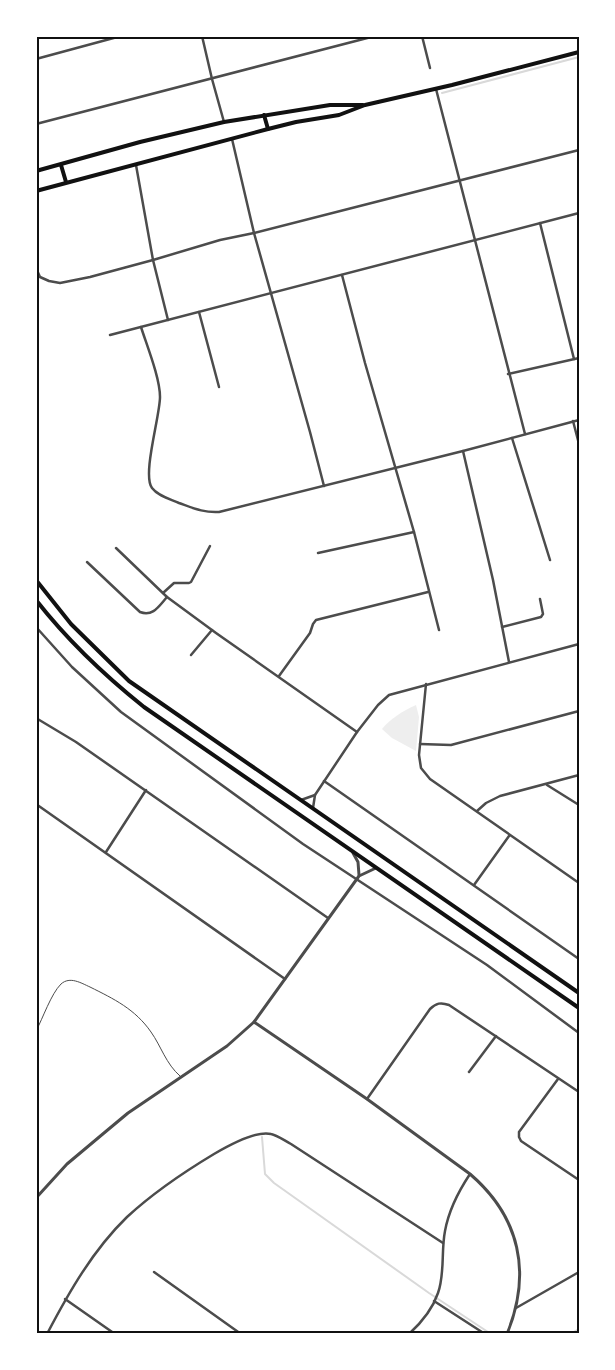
<svg xmlns="http://www.w3.org/2000/svg" width="615" height="1370" viewBox="0 0 615 1370" font-family="Quicksand,sans-serif">
<style>
.green{fill:#eee}
.lines{fill:none;stroke-linecap:round;stroke-linejoin:round}
.stream{stroke:#d9d9d9;stroke-width:2}
.service{stroke:#4c4c4c;stroke-width:1}
.minor{stroke:#4c4c4c;stroke-width:2.5}
.tertiary{stroke:#4c4c4c;stroke-width:3}
.primary{stroke:#111;stroke-width:4}
.neatline{fill:none;stroke:#111;stroke-width:2}
</style>
<rect width="100%" height="100%" fill="#fff"/>
<!-- green -->
<path class="green" d="M416 705 419 717 416 751 392 738 382 729C391 718 403 711 416 705Z"/>
<g class="lines">
<!-- stream -->
<g class="stream">
<path d="M442 93 579 57"/>
<path d="M262 1137 265 1174 274 1183 429 1293 491 1334"/>
<path d="M570 1334 579 1329"/>
</g>
<!-- service -->
<path class="service" d="M36 1031C43 1018 51 994 61 984 70 976 81 983 90 987 114 999 135 1009 151 1032 161 1046 166 1064 180 1076"/>
<!-- minor -->
<g class="minor">
<path d="M202 36 212 79 224 122"/>
<path d="M422 36 430 68"/>
<path d="M36 59 121 36"/>
<path d="M436 89 525 434"/>
<path d="M36 124 375 36"/>
<path d="M232 139 254 233 310 432 324 486"/>
<path d="M136 165 153 260 168 320"/>
<path d="M540 223 574 359"/>
<path d="M36 268 40 277 49 281 60 283 90 277 153 260 220 240 254 233 579 150"/>
<path d="M342 275 365 363 414 532 439 630"/>
<path d="M199 312 219 387"/>
<path d="M141 327C147 346 160 378 160 397 160 416 142 475 152 488 158 496 170 499 179 503 193 508 204 513 219 512L463 451 579 420"/>
<path d="M110 335 579 213"/>
<path d="M508 374 579 358"/>
<path d="M573 421 579 444"/>
<path d="M512 438 550 560"/>
<path d="M463 451 493 580 509 662"/>
<path d="M116 548 167 597 216 633 357 732"/>
<path d="M318 553 414 532"/>
<path d="M87 562 140 612C153 617 159 606 167 597"/>
<path d="M163 593 174 583H189L191 582 210 546"/>
<path d="M36 627 72 667 121 712 303 844 487 965 579 1033"/>
<path d="M502 627 541 617 543 614 540 599"/>
<path d="M191 655 212 630"/>
<path d="M279 676 310 633 313 624 316 620 428 592"/>
<path d="M426 684 419 755 421 768 430 779 579 883"/>
<path d="M36 718 76 742 328 918"/>
<path d="M420 744 451 745 579 711"/>
<path d="M324 781 579 959"/>
<path d="M547 785 579 805"/>
<path d="M301 800 315 795"/>
<path d="M36 804 285 979"/>
<path d="M313 808 315 795 357 732 378 705 389 695 579 644"/>
<path d="M477 811 486 803 500 796 579 775"/>
<path d="M106 852 146 790"/>
<path d="M474 885 509 836"/>
<path d="M469 1072 496 1036"/>
<path d="M558 1079 519 1132V1137L521 1141 579 1180"/>
<path d="M367 1099 430 1009C436 1003 441 1002 449 1005L579 1092"/>
<path d="M154 1272 241 1334"/>
<path d="M65 1299 115 1334"/>
<path d="M434 1301 485 1334"/>
<path d="M516 1308 579 1272"/>
<path d="M47 1334C69 1292 93 1250 127 1217 153 1193 184 1172 214 1154 226 1147 256 1130 271 1134 277 1135 285 1141 291 1144L443 1243"/>
<path d="M409 1334C421 1323 433 1308 438 1293 445 1274 441 1251 445 1231 449 1209 458 1192 470 1174"/>
</g>
<!-- tertiary -->
<g class="tertiary">
<path d="M353 853 358 862 359 875"/>
<path d="M254 1022 367 1099 470 1174C520 1217 532 1273 507 1334"/>
<path d="M36 1198 67 1164 104 1133 128 1113 227 1046 254 1022 359 876 376 868"/>
</g>
<!-- primary -->
<g class="primary">
<path d="M264 115 268 129"/>
<path d="M61 165 66 182"/>
<path d="M36 171 140 142 224 122 330 105H363"/>
<path d="M36 191 268 129 296 122 339 115 365 105 452 85 579 52"/>
<path d="M36 580 71 624 129 681 579 993"/>
<path d="M36 600C68 641 104 675 144 707L579 1008"/>
</g>
</g>
<!-- border -->
<rect width="615" height="1370" fill="none" stroke="#ffffff" stroke-width="75"/>
<rect x="38" y="38" width="540" height="1294" class="neatline"/>
</svg>
